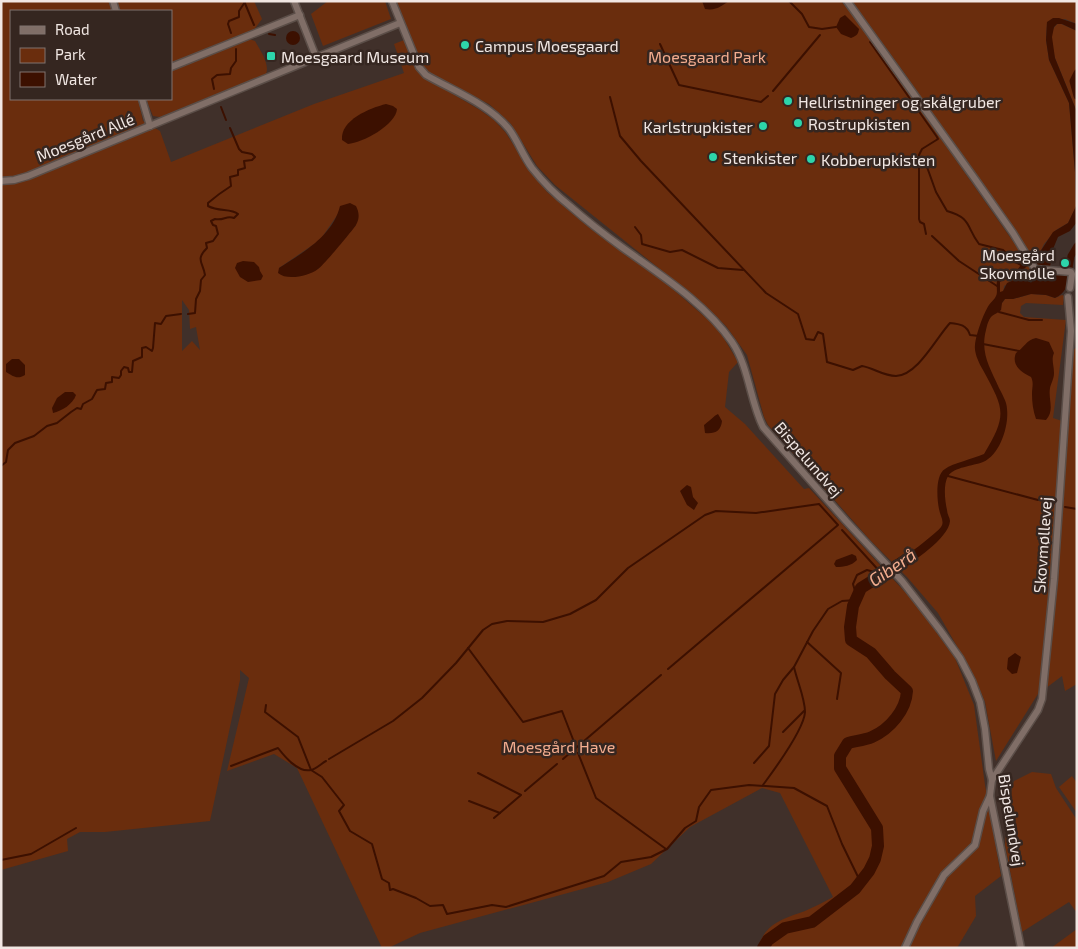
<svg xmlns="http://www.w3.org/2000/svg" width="1078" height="949" viewBox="0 0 1078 949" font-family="'Exo 2',sans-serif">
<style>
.green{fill:#6a2d0d;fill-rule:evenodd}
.water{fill:#3c1000}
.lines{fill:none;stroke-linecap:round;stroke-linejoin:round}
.stream{stroke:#3c1000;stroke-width:2}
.canal{stroke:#3c1000;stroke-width:7}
.river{stroke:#3c1000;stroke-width:12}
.street-casing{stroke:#5b4e48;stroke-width:9}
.street{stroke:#806e67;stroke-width:6}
.poi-dot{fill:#2dd5ab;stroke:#352620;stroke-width:2}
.labels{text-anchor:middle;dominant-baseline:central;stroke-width:5;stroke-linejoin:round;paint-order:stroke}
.poi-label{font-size:16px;fill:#f1e7e3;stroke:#352620;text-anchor:start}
.park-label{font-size:16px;fill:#f4ad8f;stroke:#352620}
.street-label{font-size:16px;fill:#f1e7e3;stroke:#352620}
.water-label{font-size:18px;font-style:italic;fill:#f4ae8f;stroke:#352620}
</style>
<rect width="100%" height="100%" fill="#40302a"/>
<!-- green -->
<g class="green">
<path d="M1 1H254L262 19 253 31 171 63V11H11V99H138L143 121 160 131 171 162 314 104 404 73 394 44 404 40 415 67 429 80 480 110 494 120 506 133 526 165 547 192 591 229 653 272 705 317 719 330 738 362 729 372 725 407 745 424 804 489 809 488 915 603 955 658 974 705 985 785 1001 876 975 896 976 916 957 948H758C765 923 783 919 805 911 814 907 824 902 833 897L780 793 762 788 690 827 651 864 608 882 420 933 388 948H382L297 768 274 754 227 771 249 678 240 670V680L210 821 105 832H80L67 839 68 851 1 870ZM338 214 356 225 318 269 279 268 320 240ZM182 300 189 310 190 329 196 327 200 350 192 341 182 351Z"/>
<path d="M328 1H385L391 19 323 46 311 14Z"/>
<path d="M394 1H841L866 32 1036 274 1017 278 1004 286 1001 310 1002 303 1005 299H1013L1031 294 1046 295 1055 298 1062 295 1064 296 1063 305 1026 303 1021 306 1020 313 1024 317 1066 320 1053 418 1062 421 1041 689 996 761 985 702 975 678 938 613 907 577 870 540 768 425 764 417 747 355 726 326 701 302 555 185 537 166 511 124 489 104 428 74 419 61Z"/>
<path d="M852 1H1077V24L1065 19 1047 22 1046 40 1049 60 1069 103 1075 172 1076 207 1068 223 1056 230 1044 244 1038 256 1032 259 1011 225 900 67Z"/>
<path d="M1059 23 1077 31V112L1055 58C1052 47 1047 30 1059 23Z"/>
<path d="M249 39 255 41C260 50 270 64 266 74L160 117 153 116 146 99H171V71Z"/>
<path d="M1077 347V684L1065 691 1062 676 1046 688 1059 551 1072 351Z"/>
<path d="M1032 772 1051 774 1056 788 1077 820V913L1069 902 1022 932 1005 845 1009 801 1014 781Z"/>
<path d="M1072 776 1077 783V813L1059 787Z"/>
<path d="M1077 929V948H1051Z"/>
</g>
<!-- water -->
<g class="water">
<path d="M702 1H730C721 5 718 11 705 9Z"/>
<path d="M845 15 859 29C858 35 856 36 851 38L841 34 836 27 840 18Z"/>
<path d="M1053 18H1059L1077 24V31L1062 24H1057L1054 27 1052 37 1055 58 1077 112V222L1070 231 1058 237 1053 249 1050 267 1047 269 1037 267 1032 259 1038 255 1053 232 1068 223 1076 206 1075 172 1069 103 1049 60 1046 40 1047 22Z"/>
<circle cx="293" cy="38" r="7"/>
<path d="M386 104 393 106 397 109C396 125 362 143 348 144L342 140C340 120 370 108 386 104Z"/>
<path d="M350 203 356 206C359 212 360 218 356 225 353 230 323 266 318 269 309 276 287 281 278 273L279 268C302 253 333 236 340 206Z"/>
<path d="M1025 259 1028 265C1019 275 1017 270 1008 276 1005 278 1003 280 1000 282V292L1003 291 1007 283C1028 273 1047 273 1070 274 1068 285 1065 294 1055 298L1046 295 1031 294 1013 299H1005L1002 303 1001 310C998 313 994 314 992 316 988 320 987 326 986 330 980 353 990 368 999 388 1002 394 1007 402 1007 409 1009 426 1000 455 983 462 973 466 954 467 948 476 943 485 945 501 947 510 947 514 950 518 950 521 949 538 912 563 898 570L893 565C899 562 939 531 941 527 945 521 940 516 939 509 937 499 935 475 945 469 953 463 973 459 984 454 1008 414 1004 409 983 370 979 363 974 353 975 345 976 335 983 314 989 305 991 302 995 299 996 296 998 292 996 286 997 281L1008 271 1018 269Z"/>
<path d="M243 261 254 262 259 267 260 271 263 276 261 280 248 282 240 277 235 268 237 263Z"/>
<path d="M1036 338 1049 342 1054 353C1051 360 1054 365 1054 373 1054 379 1051 383 1050 388 1048 400 1055 410 1046 420L1036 419C1033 411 1032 402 1032 394 1032 387 1034 383 1031 377 1021 372 1011 365 1016 353 1024 348 1026 340 1036 338Z"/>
<path d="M12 359H19L25 365V375C17 380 13 376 6 372V364Z"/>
<path d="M65 392H73L76 395C73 404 62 411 53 413L52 408 57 398Z"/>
<path d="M718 414 722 421C721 431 715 434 705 433L704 425C707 423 715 415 718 414Z"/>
<path d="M687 485 691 487 693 497 698 503 694 510 687 505 680 491Z"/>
<path d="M852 554 856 556 857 560C851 566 844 567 836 567L834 564 836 560Z"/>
<path d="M1015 653 1021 657 1017 673 1012 674 1007 669 1008 658Z"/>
</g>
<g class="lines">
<!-- stream -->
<g class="stream">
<path d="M244 1 254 25"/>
<path d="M789 1 802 14 809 27 822 29 836 27"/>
<path d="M231 33 228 24 229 21 239 17V11L245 2"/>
<path d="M269 34 275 35"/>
<path d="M870 42 937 137 938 139 922 149 919 155V219L920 222 924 224 926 234"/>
<path d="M660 44 679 85 761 102 768 96"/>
<path d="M214 89 212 79 217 75 230 74 231 68 236 61V49"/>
<path d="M773 91 820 35"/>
<path d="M610 97 620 136 641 161 766 293 798 314 806 339 814 340 818 332 823 334 827 362 853 370 862 366C874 368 883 376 896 376 918 375 936 338 950 323 960 324 967 325 970 335L979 336"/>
<path d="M221 107 226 120"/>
<path d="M927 167 936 192 947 211C972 218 966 227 979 244L1003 250 1015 262 1023 266"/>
<path d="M635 227 641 235 642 244 670 252 682 250 718 268 743 270"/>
<path d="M932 236 959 261 997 286"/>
<path d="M999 312 1029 320H1042"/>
<path d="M188 314 195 313 196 299 200 291 201 280 205 275C203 262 195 260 207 248L206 243 213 241 218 234 216 226 213 225 211 221 215 219C224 221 226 215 234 218L238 214C231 208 219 212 208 206V203C215 197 223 191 231 186L230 177 238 175V170L245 168 244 161 252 160 255 157 252 154 242 152 239 149 230 128"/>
<path d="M983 344 1019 351"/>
<path d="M1 466 6 462 8 450 15 443 34 436 47 426 57 423 71 412 77 408 81 409 83 404 92 399 97 390 105 389 106 383 112 382V377L119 378 121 375V371L124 367 128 368 129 372H132L133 361 142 357V348L146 347 152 351 153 348 155 323 161 324 166 316 181 314"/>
<path d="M948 476 1038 500"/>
<path d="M1048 502 1056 504"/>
<path d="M1065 507 1077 509"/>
<path d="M842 530 882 574"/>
<path d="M857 598 853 584 857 575 867 570 882 574"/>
<path d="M807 642 841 673 837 699"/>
<path d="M468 648 523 722 562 711 576 747"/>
<path d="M266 705 265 712 298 737 311 770 322 777 344 805 339 811 350 831 372 844 382 879 389 883 390 890 393 889 416 898 430 906 443 905 447 914 492 905 506 907 604 876 621 862 651 857 667 849 685 828 696 821 699 807 711 790 749 785 794 788 827 806 842 844 861 883"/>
<path d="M783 732 804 711"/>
<path d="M578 753 596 798 666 849"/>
<path d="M329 759 393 721 422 698 456 663 483 630 492 624 507 621 543 622 570 614 596 600 628 568 705 515 716 511 756 513 819 504 838 525 668 669"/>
<path d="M563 759 661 675"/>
<path d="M754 763 769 746 775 694 783 680 794 667"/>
<path d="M231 766 278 748C285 757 298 773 311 770 316 769 322 763 326 761"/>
<path d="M478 773 521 795 494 818"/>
<path d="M763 785C774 770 804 730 805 712 805 698 797 681 794 667L813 631 828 609 842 601 856 600"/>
<path d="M525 791 557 764"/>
<path d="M469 801 500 813"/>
<path d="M1 860 31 854 76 828"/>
</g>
<!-- canal -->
<g class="canal">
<path d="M1077 73 1073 81 1077 96"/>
<path d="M1069 268 1071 256 1077 246"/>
</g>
<!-- river -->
<path class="river" d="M763 948 768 940 785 928 812 922 855 889 869 871 875 859 878 846 877 828 840 768V756L848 743C856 741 865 740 872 737 890 729 906 710 907 691L890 675 871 653 851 640 850 627 853 606 861 588 909 558"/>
<!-- street casing -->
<g class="street-casing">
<g id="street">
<path d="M113 1 116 11"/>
<path d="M294 1 316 57"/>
<path d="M392 1 419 67 426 75C454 91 489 104 509 129 518 141 523 156 532 168 543 182 556 195 570 206 587 221 605 235 623 248 662 276 705 303 732 342 749 367 750 401 763 427L846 521 902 581 940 630 960 658 972 681 980 702 985 729 989 769 992 780 990 796 1021 948"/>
<path d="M847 1 975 179 1013 233 1035 269 1071 272 1072 274 1070 288"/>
<path d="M171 67 300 15"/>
<path d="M142 99 150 126"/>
<path d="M1 181 14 180 28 176 400 23"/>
<path d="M992 780 1038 710 1042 699 1054 579 1071 331 1068 297"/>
<path d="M905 948 917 922 944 875 975 845 983 811 990 796"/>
</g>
</g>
<!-- street -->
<use href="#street" class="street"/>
</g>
<!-- markers -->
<g class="poi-dot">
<circle cx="465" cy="45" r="5"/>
<rect x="266" y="51" width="10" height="10" rx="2.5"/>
<circle cx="788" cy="101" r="5"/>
<circle cx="798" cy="123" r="5"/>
<circle cx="763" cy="126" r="5"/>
<circle cx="713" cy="157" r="5"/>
<circle cx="811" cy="159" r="5"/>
<circle cx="1065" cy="263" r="5"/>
</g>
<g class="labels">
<!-- poi labels -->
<g class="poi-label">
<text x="475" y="45">Campus Moesgaard</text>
<text x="281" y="56">Moesgaard Museum</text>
<text x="798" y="101">Hellristninger og skålgruber</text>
<text x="808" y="123">Rostrupkisten</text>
<text x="753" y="126" text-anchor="end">Karlstrupkister</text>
<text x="723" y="157">Stenkister</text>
<text x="821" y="159">Kobberupkisten</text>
<text x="1055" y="254" text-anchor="end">Moesgård<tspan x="1055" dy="18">Skovmølle</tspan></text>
</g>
<!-- park labels -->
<g class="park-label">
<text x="707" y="56">Moesgaard Park</text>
<text x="559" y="746">Moesgård Have</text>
</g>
<!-- street labels -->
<g class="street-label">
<text transform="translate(85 137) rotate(-22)">Moesgård Allé</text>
<text transform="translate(809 459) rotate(49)">Bispelundvej</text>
<text transform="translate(1042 545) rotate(-86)">Skovmøllevej</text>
<text transform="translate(1012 820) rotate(81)">Bispelundvej</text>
</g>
<!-- water labels -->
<g class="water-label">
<text transform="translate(892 567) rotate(-34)">Giberå</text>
</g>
</g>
<!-- border -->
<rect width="1078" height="949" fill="none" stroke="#f1e7e3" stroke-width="5"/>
<!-- legend -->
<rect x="10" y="10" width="162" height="90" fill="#352620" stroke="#80736e"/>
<rect x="20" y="26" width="25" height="8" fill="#806e67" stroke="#80736e"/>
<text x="55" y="35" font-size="15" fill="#f1e7e3">Road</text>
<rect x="20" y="48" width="25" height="15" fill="#6a2d0d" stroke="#80736e"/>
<text x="55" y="60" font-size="15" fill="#f1e7e3">Park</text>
<rect x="20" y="72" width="25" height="15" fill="#3c1000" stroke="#80736e"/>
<text x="55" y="85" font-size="15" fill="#f1e7e3">Water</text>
</svg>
